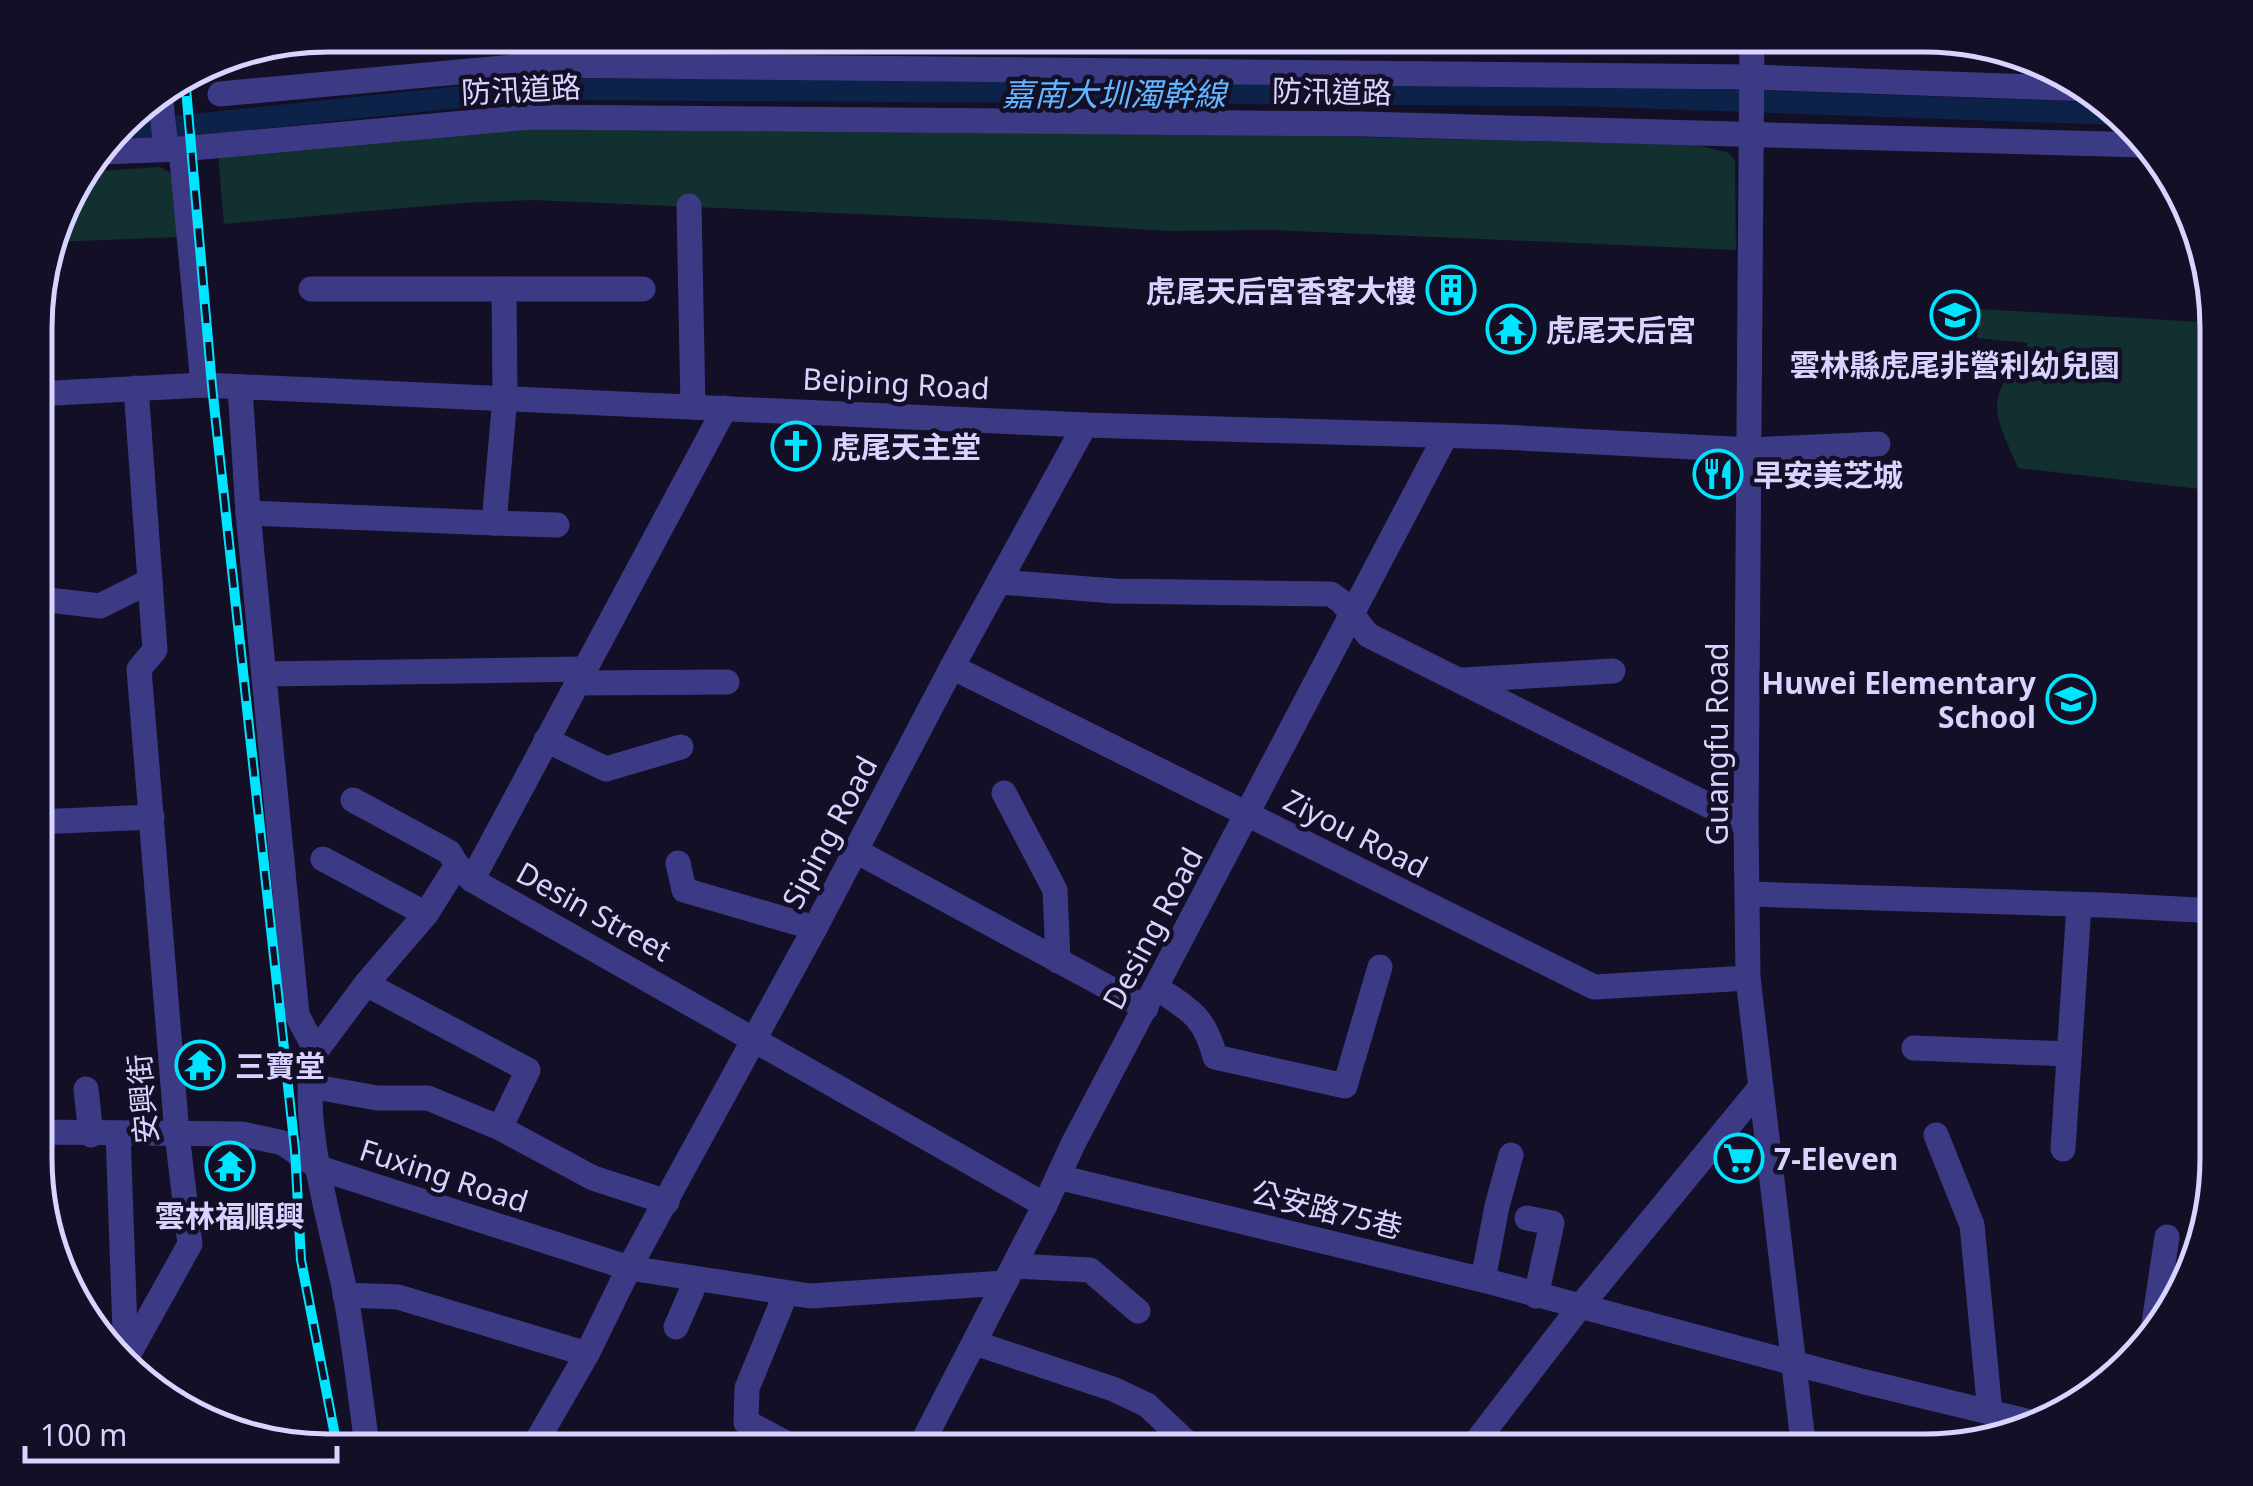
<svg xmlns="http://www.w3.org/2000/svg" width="2253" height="1486" viewBox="0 0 2253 1486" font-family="'Noto Sans','Noto Sans TC',sans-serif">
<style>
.green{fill:#12302f}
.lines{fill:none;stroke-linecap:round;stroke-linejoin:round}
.canal{stroke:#0c2248;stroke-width:22}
.minor{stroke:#3d3a85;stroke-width:25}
.rail-casing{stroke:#00e5ff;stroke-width:10}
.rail{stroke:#130f26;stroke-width:6;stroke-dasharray:19;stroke-linecap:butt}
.labels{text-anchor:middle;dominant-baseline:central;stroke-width:9;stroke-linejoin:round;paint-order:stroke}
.street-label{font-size:30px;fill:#d9d4ff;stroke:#130f26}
.poi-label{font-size:30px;font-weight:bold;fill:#d9d4ff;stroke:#130f26;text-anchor:start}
.water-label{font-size:32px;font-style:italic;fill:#62b6ff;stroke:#130f26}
.rim{fill:none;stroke:#d9d4ff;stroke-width:5}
</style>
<rect width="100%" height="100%" fill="#130f26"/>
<!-- green -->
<g class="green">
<path d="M616 126 777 132 1228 134 1696 145 1729 153 1735 161 1736 250 1272 230 1167 231 996 220 533 200 461 203 224 224 218 154 534 129Z"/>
<path d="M160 167 171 173 181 237 52 242 66 198 85 172Z"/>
<path d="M1979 309 2217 323V491L2018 468C1988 400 1989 405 2028 343L1977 338Z"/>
</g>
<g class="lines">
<!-- canal -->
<path class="canal" d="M115 133 536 89 1575 95 2116 114"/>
<!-- minor -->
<g class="minor">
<path d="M1752 35 1746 824 1748 978 1804 1450"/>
<path d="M160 93 166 149"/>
<path d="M220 94 534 65 1752 77 2092 89"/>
<path d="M181 149 203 385"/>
<path d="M101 152 181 149 530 117 1363 124 2144 145"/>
<path d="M689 206 693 407"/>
<path d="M311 289H643"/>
<path d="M240 387 248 513 297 1015 316 1051C296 1114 332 1226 345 1292 355 1345 360 1398 368 1451"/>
<path d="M37 394 203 385 1085 425 1501 437 1751 450 1878 444"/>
<path d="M248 513 494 523 505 397 504 289"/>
<path d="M494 523 557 525"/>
<path d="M1001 582 1114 591 1331 594 1342 602 1368 635 1746 824"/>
<path d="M49 600 100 606 150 581"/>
<path d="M952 667 1594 987 1748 978"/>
<path d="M266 674 584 669"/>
<path d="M1463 680 1613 671"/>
<path d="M576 683 727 682"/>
<path d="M546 740 606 769 681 747"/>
<path d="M1004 793 1055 890 1058 961"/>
<path d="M353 800 449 852 457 865"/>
<path d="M37 822 152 817"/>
<path d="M856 851 1146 1008"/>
<path d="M323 859 426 914"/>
<path d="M678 863 684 890 815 928"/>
<path d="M472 880 725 408"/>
<path d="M1749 894 2103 905 2217 911"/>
<path d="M366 984 528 1070 500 1128"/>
<path d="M1157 988C1190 1010 1205 1017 1215 1057L1345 1086 1380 967"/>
<path d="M1914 1048 2069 1054"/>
<path d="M316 1051 366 984 426 914 457 865 472 880 1045 1205"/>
<path d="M310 1086 377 1098H428L500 1128 593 1178 667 1202"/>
<path d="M86 1089 91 1135"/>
<path d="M37 1132 242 1134 283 1143 319 1168 629 1268 810 1296 1005 1283"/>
<path d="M118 1133 126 1359"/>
<path d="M1936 1135 1972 1225 1990 1412"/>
<path d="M2063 1149 2079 905"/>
<path d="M1058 1177 1483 1280 1861 1381 2035 1423"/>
<path d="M1527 1218 1552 1223 1536 1296"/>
<path d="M1014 1266 1090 1270 1138 1311"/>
<path d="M1483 1280 1497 1206 1511 1155"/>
<path d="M786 1293 747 1388 746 1422 801 1451"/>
<path d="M345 1295 398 1297 587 1354"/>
<path d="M676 1327 696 1281"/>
<path d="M2152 1336 2167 1237"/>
<path d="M975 1343 1113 1389 1147 1405 1196 1451"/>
<path d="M126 1359 190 1244 177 1134 139 669 155 650 136 388"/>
<path d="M531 1451 587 1354 629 1268 815 928 952 667 1085 425"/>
<path d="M918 1451 1045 1205 1073 1144 1445 437"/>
<path d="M1469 1451 1579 1308 1760 1088"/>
</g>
<!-- rail casing -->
<g class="rail-casing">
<path id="rail" d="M185 77 212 386 295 1150 301 1260 338 1451"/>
</g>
<!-- rail -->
<use href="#rail" class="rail"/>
</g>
<!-- icons -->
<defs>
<g id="building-ring" transform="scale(2.5)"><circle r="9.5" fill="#130f26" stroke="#00e5ff" stroke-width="1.5"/><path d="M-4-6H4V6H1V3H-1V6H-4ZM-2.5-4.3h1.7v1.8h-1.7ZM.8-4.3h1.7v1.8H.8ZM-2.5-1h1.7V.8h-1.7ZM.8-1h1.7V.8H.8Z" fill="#00e5ff"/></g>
<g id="school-ring" transform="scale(2.5)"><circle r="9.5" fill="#130f26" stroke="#00e5ff" stroke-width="1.5"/><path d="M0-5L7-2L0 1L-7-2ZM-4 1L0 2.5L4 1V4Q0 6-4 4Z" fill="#00e5ff"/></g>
<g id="temple-ring" transform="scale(2.5)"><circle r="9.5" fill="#130f26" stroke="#00e5ff" stroke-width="1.5"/><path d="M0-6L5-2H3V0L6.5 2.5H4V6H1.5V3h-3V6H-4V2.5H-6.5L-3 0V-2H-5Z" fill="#00e5ff"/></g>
<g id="church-ring" transform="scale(2.5)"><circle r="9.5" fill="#130f26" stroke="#00e5ff" stroke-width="1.5"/><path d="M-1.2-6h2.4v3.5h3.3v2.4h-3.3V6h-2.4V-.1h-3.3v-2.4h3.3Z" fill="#00e5ff"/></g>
<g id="restaurant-ring" transform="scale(2.5)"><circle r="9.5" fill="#130f26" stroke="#00e5ff" stroke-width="1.5"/><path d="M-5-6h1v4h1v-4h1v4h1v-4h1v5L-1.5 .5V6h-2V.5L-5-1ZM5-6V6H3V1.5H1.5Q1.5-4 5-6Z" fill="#00e5ff"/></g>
<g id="supermarket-ring" transform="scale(2.5)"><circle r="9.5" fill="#130f26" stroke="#00e5ff" stroke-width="1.5"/><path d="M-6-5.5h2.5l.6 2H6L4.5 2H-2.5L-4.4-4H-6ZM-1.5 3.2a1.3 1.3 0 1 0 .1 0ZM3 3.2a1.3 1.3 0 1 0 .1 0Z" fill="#00e5ff"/></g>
</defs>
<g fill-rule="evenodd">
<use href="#building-ring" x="1451" y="290"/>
<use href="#school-ring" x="1955" y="315"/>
<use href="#temple-ring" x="1511" y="329"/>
<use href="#church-ring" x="796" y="446"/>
<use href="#restaurant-ring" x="1718" y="474"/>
<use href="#school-ring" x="2071" y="699"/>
<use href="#temple-ring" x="200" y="1065"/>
<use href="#supermarket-ring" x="1739" y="1158"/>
<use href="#temple-ring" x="230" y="1166"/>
</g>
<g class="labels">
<!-- street labels -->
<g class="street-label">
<text transform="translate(521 89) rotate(-3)">防汛道路</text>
<text transform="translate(1332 91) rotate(1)">防汛道路</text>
<text transform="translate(896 383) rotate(3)">Beiping Road</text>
<text transform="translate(1716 744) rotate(-90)">Guangfu Road</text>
<text transform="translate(829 832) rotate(-62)">Siping Road</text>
<text transform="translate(1356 833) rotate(27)">Ziyou Road</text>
<text transform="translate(594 911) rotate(29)">Desin Street</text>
<text transform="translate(1152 928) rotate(-62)">Desing Road</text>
<text transform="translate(142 1099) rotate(-95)">安興街</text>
<text transform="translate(444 1175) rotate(18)">Fuxing Road</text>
<text transform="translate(1327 1209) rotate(14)">公安路75巷</text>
</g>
<!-- poi labels -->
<g class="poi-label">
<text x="1416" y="290" text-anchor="end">虎尾天后宮香客大樓</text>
<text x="1546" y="329">虎尾天后宮</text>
<text x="1955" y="364" text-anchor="middle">雲林縣虎尾非營利幼兒園</text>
<text x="831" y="446">虎尾天主堂</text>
<text x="1753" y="474">早安美芝城</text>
<text x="2036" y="682" text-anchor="end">Huwei Elementary<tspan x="2036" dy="34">School</tspan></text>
<text x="235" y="1065">三寶堂</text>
<text x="1774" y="1158">7-Eleven</text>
<text x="230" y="1215" text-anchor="middle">雲林福順興</text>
</g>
<!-- water labels -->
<g class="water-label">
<text x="1114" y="93">嘉南大圳濁幹線</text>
</g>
</g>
<!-- crop -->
<path d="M0 0H2253V1486H0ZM328 52H1924A276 276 0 0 1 2200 328V1158A276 276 0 0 1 1924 1434H328A276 276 0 0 1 52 1158V328A276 276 0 0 1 328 52Z" fill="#130f26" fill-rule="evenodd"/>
<path class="rim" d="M328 52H1924A276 276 0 0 1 2200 328V1158A276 276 0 0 1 1924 1434H328A276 276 0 0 1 52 1158V328A276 276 0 0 1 328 52Z"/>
<!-- scale -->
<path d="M25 1446v15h312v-15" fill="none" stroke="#d9d4ff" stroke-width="5"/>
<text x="40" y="1446" font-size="30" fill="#d9d4ff" stroke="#130f26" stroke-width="8" paint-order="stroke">100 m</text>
</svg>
